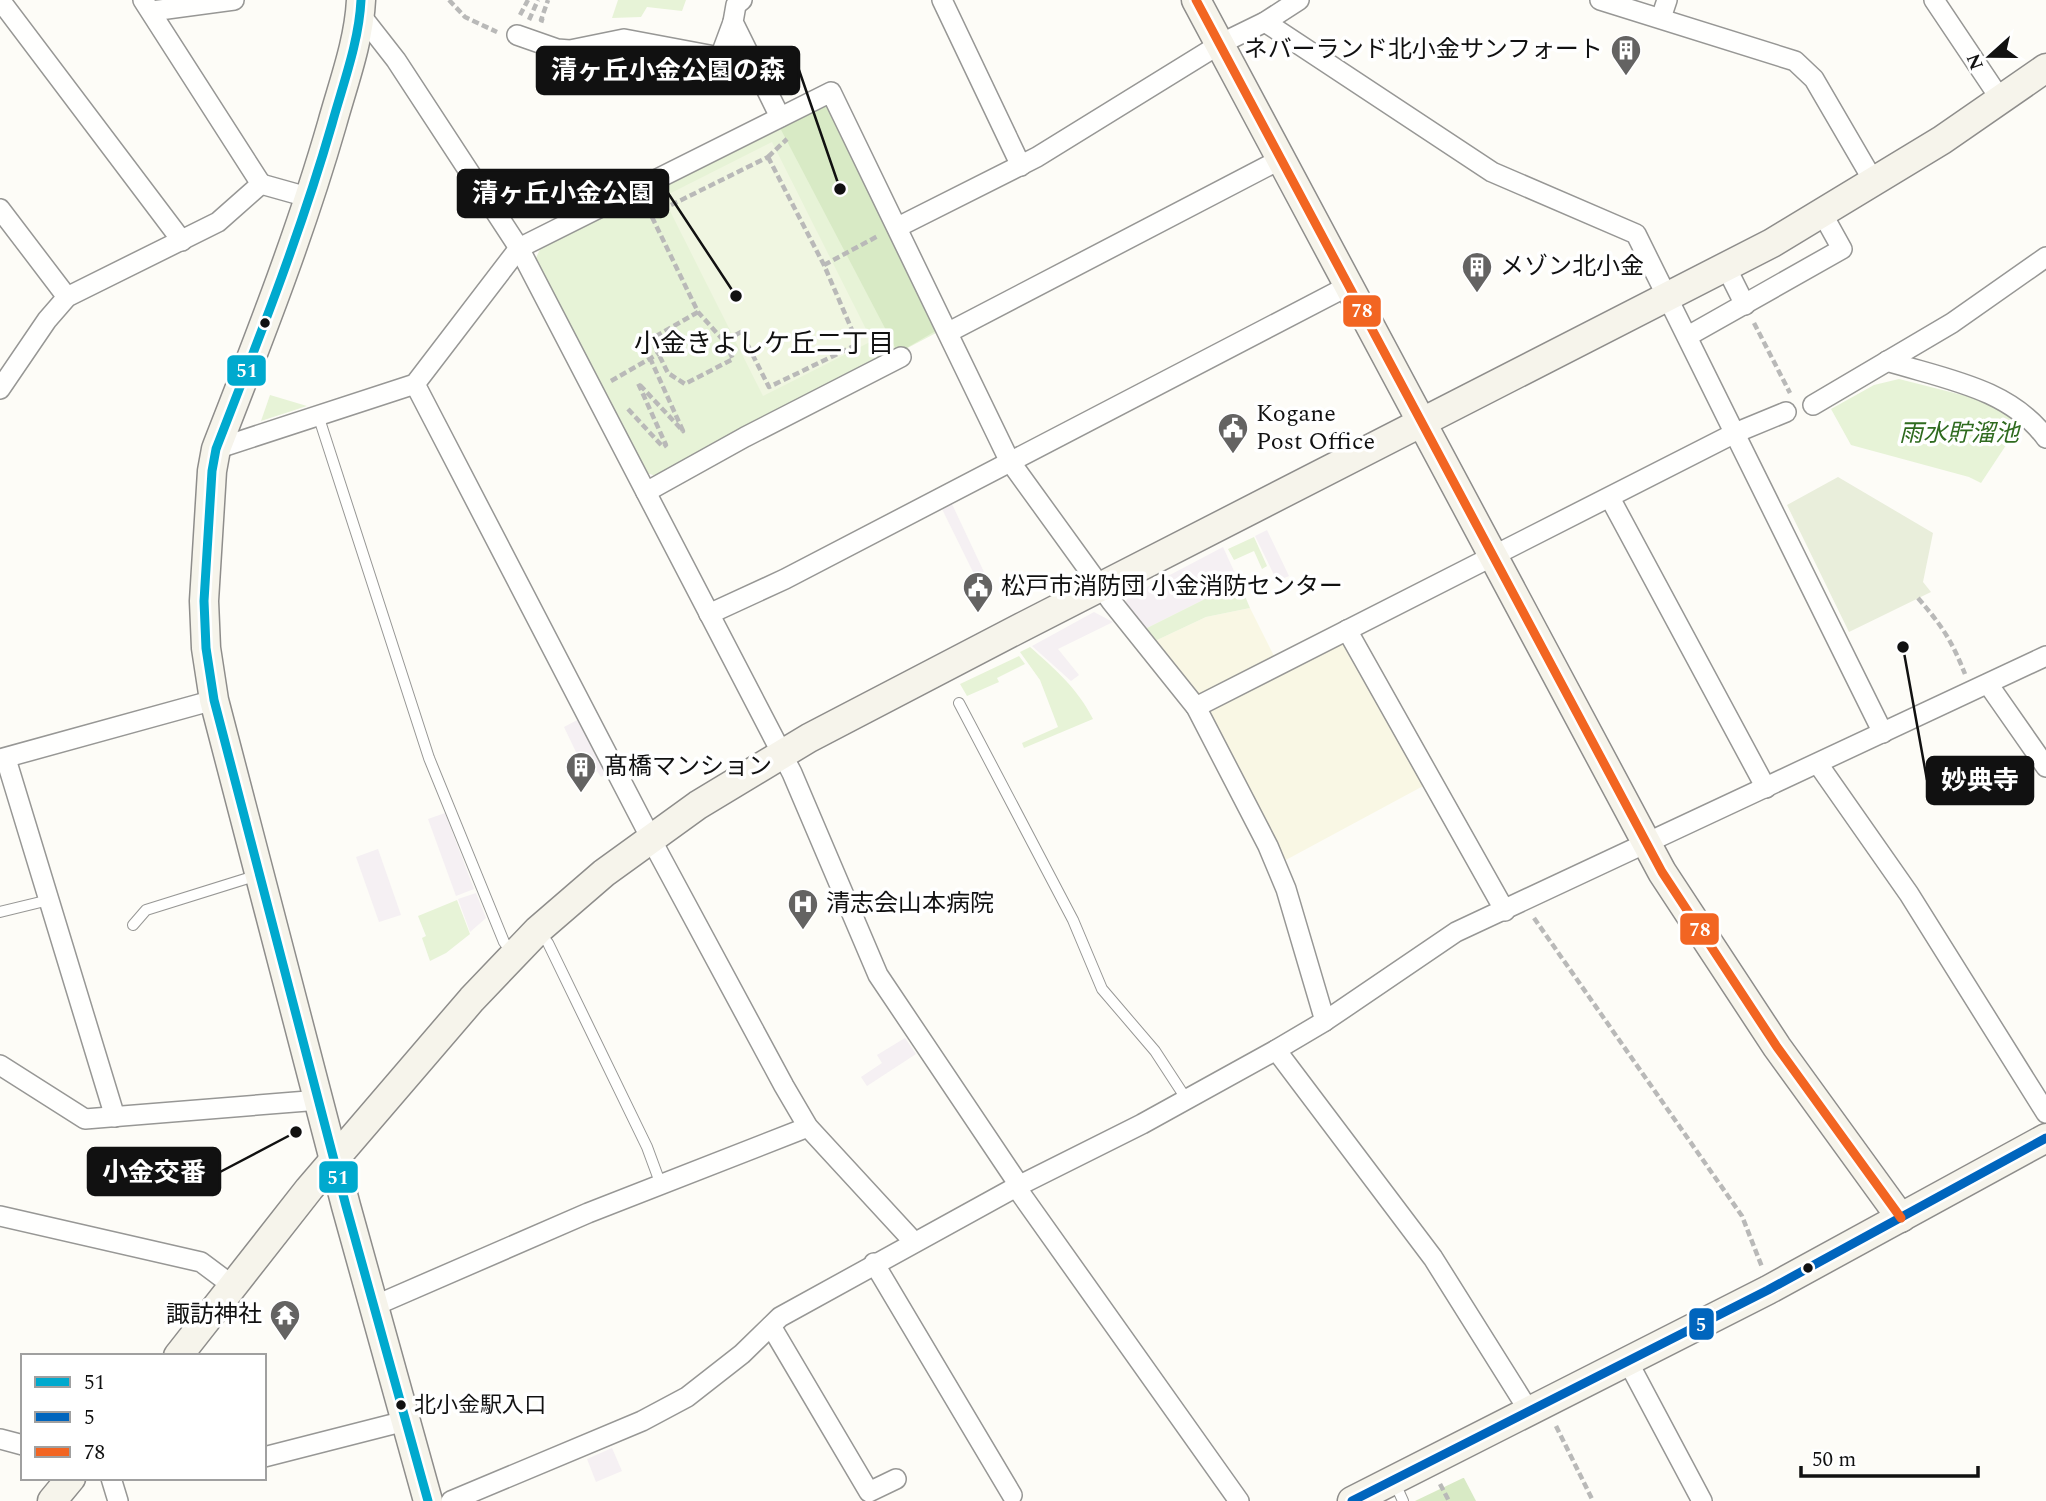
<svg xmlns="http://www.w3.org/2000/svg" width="2046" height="1501" viewBox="0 0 2046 1501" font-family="Spectral,'Noto Sans JP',serif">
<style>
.industrial{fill:#f5f0f3}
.farmland{fill:#f9f7e4}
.green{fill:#e7f3d7}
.forest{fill:#d8eac5}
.cemetery{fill:#e9eedb}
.pitch{fill:#f0f6e1}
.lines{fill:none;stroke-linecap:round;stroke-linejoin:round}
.lane-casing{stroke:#979795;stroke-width:12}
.street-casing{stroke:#979795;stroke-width:22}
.secondary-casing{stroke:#8e8d8b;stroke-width:31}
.path{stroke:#b9b9b8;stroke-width:4.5;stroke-dasharray:7 3.5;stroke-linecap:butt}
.lane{stroke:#fffffe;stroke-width:10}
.street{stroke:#fffffe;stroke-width:19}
.secondary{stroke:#f6f4eb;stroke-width:28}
.bus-1-casing{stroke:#fff;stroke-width:14}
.bus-2-casing{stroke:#fff;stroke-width:14}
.bus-3-casing{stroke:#fff;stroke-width:14}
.bus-1{stroke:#00a9ce;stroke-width:9}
.bus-2{stroke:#0065bd;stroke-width:9}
.bus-3{stroke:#f26522;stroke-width:9}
.bus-dot{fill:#111;stroke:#fff;stroke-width:2.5}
.labels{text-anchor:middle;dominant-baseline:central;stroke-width:7;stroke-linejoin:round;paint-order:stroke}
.bus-label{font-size:22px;fill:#111;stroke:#fff;text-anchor:start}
.poi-label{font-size:24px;fill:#111;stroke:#fff;text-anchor:start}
.park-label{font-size:24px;font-style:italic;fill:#2f6b1f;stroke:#fff}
.neighbourhood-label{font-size:26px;fill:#111;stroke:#fff}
.leader{fill:none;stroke:#111;stroke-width:2.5}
.callout-dot{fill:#111;stroke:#fff;stroke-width:2.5}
.callout{fill:#111;stroke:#111;stroke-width:2.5}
.callout-label{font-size:26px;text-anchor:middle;font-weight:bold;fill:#fff}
.line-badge{stroke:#fff;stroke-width:2.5}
.badge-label{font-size:19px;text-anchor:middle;font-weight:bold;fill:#fff}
</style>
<rect width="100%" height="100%" fill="#fdfcf7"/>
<!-- industrial -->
<g class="industrial">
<path d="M952 504 984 572 975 576 942 509Z"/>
<path d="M1267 530 1289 576 1277 581 1255 536Z"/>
<path d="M1223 547 1239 582 1145 629 1124 606 1128 597Z"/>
<path d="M1094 612 1113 622 1058 649 1079 675 1071 681 1032 646Z"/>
<path d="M581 718 607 773 601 777 597 771 587 775 564 727Z"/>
<path d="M445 813 474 889 456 896 428 819Z"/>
<path d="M378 849 401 915 379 922 356 857Z"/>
<path d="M476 893 486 918 470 932 458 899Z"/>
<path d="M905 1038 916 1054 867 1086 861 1077 882 1063 877 1055Z"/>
<path d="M612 1448 622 1471 596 1482 587 1459Z"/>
</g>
<!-- farmland -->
<g class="farmland">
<path d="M1250 608 1276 660 1200 697 1155 641 1206 617Z"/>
<path d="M1347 638 1425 785 1284 861 1206 714Z"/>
</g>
<!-- green -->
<g class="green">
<path d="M618 0H686L682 11 647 7 641 17 612 18Z"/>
<path d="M823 102 936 333 661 478 647 473 535 260 541 247Z"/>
<path d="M1899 379 1982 400 2022 421 1981 483 1969 477 1851 445 1831 409 1874 385Z"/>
<path d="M270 395 307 406 261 421Z"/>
<path d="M1254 537 1267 566 1262 569 1254 551 1234 560 1228 549Z"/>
<path d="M1239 582 1250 608 1206 617 1155 641 1145 629Z"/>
<path d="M1030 647C1055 669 1078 689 1093 719L1024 748 1022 743 1058 727 1040 680 1020 652Z"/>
<path d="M1019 656 1025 664 997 678 999 682 967 696 960 684Z"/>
<path d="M457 900 470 934 446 953 430 961 422 938 426 936 418 916Z"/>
</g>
<!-- forest -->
<g class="forest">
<path d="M825 100 939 329 898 353 778 124Z"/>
<path d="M1464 1478 1476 1501H1415L1463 1478Z"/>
</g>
<!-- cemetery -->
<path class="cemetery" d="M1838 477 1933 533 1923 582 1931 592 1849 632 1787 505Z"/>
<!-- pitch -->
<path class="pitch" d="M772 142 872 341 763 396 663 197Z"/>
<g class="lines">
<!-- lane casing -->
<g class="lane-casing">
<g id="lane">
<path d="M318 415 429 758 504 942 513 954"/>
<path d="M959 703 1073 920 1102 989 1155 1051 1187 1100"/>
<path d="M0 912 49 900"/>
<path d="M133 925 146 910 258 875"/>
<path d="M540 933 548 943 647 1147 661 1185"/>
<path d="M1394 1481 1403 1501"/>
</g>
</g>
<!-- street casing -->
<g class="street-casing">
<g id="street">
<path d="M0 0 182 241"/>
<path d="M742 0 736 5 733 22 780 117"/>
<path d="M942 0 1021 166"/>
<path d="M1600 0 1795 61 1814 79 1874 182"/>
<path d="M1934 0 2001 100"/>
<path d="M152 11 234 0"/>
<path d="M360 14 396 60 519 248 792 773 878 975 1019 1185"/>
<path d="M1661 18 1667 0"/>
<path d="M1265 22 1492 172 1636 234 1883 733"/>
<path d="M517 35 557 49 570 50 624 39 720 57 733 22"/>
<path d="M261 184 311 198"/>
<path d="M0 209 67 297"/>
<path d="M898 227 1037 157 1220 44 1265 22 1299 0"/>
<path d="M1726 267 1745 305"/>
<path d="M949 332 1281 159"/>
<path d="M1688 336 1842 249 1822 213"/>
<path d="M1887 361C1944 379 2009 388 2046 438"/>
<path d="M415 384 659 854 784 1086 808 1127 914 1242"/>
<path d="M0 389 47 320 67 297 218 222 261 184 143 0"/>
<path d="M1813 405 1952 323 2046 257"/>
<path d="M216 449 415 384 519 248 831 92 1009 460 1111 601 1196 707 1268 846 1286 889 1325 1021"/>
<path d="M646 492 745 437 901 357"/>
<path d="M1610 498 1766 788"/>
<path d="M709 614 785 579 1348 286"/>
<path d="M1347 630 1505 911"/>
<path d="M1988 684 2046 767"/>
<path d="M1196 707 1735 433 1786 412"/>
<path d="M0 759 214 700"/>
<path d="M6 759 115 1117"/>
<path d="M1818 764 1909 894 2046 1113"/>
<path d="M1276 1050 1433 1258 1529 1411"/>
<path d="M0 1065 85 1119 320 1100"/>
<path d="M1016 1187 1239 1501"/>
<path d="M0 1216 201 1262 233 1286"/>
<path d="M874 1263 1012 1495"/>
<path d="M374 1306 588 1213 808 1127"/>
<path d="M771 1326 869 1492 896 1479"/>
<path d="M1627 1360 1702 1501"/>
<path d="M0 1439 23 1445"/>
<path d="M264 1457 405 1421"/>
<path d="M111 1478 118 1501"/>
<path d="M451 1501 642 1421 687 1397 742 1354 780 1317 1016 1187 1142 1124 1276 1050 1325 1021 1456 932 2046 656"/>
</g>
</g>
<!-- secondary casing -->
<g class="secondary-casing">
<g id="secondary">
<path d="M361 0C359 42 343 84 332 124 300 235 258 341 216 449L212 471 204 601 206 648 214 700 346 1206 428 1501"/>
<path d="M1196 0 1662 872 1777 1047 1901 1218"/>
<path d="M178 1356 309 1189 472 999 538 930 604 873 698 805 809 738 1022 627 1772 243 1942 140 2046 68"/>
<path d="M52 1501 71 1478"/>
<path d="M1352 1501 1768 1290 2046 1138"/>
</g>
</g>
<!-- path -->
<g class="path">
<path d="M449 0 465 17 497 32"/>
<path d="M520 15 528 0"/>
<path d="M529 20 538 0"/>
<path d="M544 21 541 20 548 0"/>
<path d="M768 157 824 265 858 344 769 387 741 332 724 341 698 312 651 215Z"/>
<path d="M768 157 787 139"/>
<path d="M824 265 878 236"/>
<path d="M698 312 651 339 668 373 685 384 733 359 724 341"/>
<path d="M1754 323 1790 393"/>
<path d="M611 381 658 354"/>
<path d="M628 409 663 447 666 445 638 383 683 431 650 358"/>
<path d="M1918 598C1942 626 1951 639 1965 674"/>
<path d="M1534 918 1742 1216 1762 1267"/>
<path d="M1556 1426 1593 1501"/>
<path d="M1440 1484 1449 1501"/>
</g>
<!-- lane -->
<use href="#lane" class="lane"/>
<!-- street -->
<use href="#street" class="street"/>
<!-- secondary -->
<use href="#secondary" class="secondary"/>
<!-- bus-1 casing -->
<g class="bus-1-casing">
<path id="bus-1" d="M361 0C359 42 343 84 332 124 300 235 258 341 216 449L212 471 204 601 206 648 214 700 346 1206 428 1501"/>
</g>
<!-- bus-2 casing -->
<g class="bus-2-casing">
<path id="bus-2" d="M1352 1501 1768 1290 2046 1138"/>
</g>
<!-- bus-3 casing -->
<g class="bus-3-casing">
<path id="bus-3" d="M1196 0 1662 872 1777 1047 1901 1218"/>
</g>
<!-- bus-1 -->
<use href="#bus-1" class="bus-1"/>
<!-- bus-2 -->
<use href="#bus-2" class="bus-2"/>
<!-- bus-3 -->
<use href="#bus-3" class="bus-3"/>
</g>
<!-- icons -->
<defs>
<g id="building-pin" transform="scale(1.575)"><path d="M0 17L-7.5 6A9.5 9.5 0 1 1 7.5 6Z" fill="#646362" stroke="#fff"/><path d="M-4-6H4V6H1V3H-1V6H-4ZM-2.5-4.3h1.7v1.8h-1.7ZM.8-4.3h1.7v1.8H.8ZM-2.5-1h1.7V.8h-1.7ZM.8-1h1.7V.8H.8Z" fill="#fff"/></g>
<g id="civic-pin" transform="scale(1.575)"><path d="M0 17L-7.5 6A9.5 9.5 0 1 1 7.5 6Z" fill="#646362" stroke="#fff"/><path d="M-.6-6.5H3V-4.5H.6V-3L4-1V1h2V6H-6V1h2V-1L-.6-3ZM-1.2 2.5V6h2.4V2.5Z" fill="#fff"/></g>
<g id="hospital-pin" transform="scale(1.575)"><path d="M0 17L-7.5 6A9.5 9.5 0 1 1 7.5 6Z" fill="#646362" stroke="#fff"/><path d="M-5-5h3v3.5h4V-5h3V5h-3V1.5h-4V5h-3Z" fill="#fff"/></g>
<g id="temple-pin" transform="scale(1.575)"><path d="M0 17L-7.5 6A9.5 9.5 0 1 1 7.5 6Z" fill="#646362" stroke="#fff"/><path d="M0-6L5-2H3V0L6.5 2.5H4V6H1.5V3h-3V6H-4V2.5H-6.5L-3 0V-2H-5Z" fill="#fff"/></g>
</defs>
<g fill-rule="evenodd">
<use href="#building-pin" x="1626" y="50"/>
<use href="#building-pin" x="1477" y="267"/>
<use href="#civic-pin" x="1233" y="428"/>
<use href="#civic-pin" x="978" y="587"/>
<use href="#building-pin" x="581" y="767"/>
<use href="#hospital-pin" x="803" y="904"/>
<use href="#temple-pin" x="285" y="1315"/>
</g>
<!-- markers -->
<g class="bus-dot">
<circle cx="265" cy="323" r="6"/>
<circle cx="1808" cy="1268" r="6"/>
<circle cx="401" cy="1405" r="6"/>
</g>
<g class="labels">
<!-- bus labels -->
<g class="bus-label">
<text x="414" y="1405">北小金駅入口</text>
</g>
<!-- poi labels -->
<g class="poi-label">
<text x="1603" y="50" text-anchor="end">ネバーランド北小金サンフォート</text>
<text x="1500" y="267">メゾン北小金</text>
<text x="1256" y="414">Kogane<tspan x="1256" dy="28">Post Office</tspan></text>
<text x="1001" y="587">松戸市消防団 小金消防センター</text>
<text x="604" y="767">髙橋マンション</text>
<text x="826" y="904">清志会山本病院</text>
<text x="262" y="1315" text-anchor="end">諏訪神社</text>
</g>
<!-- park labels -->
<g class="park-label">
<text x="1959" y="434">雨水貯溜池</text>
</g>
<!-- neighbourhood labels -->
<g class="neighbourhood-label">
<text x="764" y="344">小金きよしケ丘二丁目</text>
</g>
</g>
<!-- callouts -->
<path class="leader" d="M840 189L799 70M736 296L668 193M1903 647L1927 780M296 1132L220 1172"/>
<g class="callout-dot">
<circle cx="840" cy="189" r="7"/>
<circle cx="736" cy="296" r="7"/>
<circle cx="1903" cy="647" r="7"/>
<circle cx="296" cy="1132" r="7"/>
</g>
<g class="callout">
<rect x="537" y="47" width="262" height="47" rx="7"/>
<rect x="458" y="170" width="210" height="47" rx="7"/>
<rect x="1927" y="757" width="106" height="47" rx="7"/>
<rect x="88" y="1148" width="132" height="47" rx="7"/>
</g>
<g class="callout-label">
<text x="668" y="79">清ヶ丘小金公園の森</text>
<text x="563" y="202">清ヶ丘小金公園</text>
<text x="1980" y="789">妙典寺</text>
<text x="154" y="1181">小金交番</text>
</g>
<g class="line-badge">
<rect x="1342" y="294" width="40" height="34" rx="7" fill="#f26522"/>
<rect x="226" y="354" width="41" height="33" rx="7" fill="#00a9ce"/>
<rect x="1679" y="912" width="41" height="34" rx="7" fill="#f26522"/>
<rect x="318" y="1160" width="41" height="34" rx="7" fill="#00a9ce"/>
<rect x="1688" y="1307" width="27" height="34" rx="7" fill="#0065bd"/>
</g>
<g class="badge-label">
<text x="1362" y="317">78</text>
<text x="247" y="377">51</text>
<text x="1700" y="936">78</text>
<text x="338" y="1184">51</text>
<text x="1701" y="1331">5</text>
</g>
<!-- legend -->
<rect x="21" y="1354" width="245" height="126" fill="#ffffff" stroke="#a0a0a0" stroke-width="2"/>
<rect x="35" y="1377" width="35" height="10" fill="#00a9ce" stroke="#a0a0a0" stroke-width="2"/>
<text x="84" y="1389" font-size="21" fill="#111111">51</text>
<rect x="35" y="1412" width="35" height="10" fill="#0065bd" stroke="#a0a0a0" stroke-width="2"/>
<text x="84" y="1424" font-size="21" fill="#111111">5</text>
<rect x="35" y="1447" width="35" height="10" fill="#f26522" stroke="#a0a0a0" stroke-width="2"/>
<text x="84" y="1459" font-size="21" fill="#111111">78</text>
<!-- north arrow -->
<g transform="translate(1990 56) rotate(249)" stroke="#ffffff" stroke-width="5" paint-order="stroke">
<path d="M0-5L12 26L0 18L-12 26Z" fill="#111111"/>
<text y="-10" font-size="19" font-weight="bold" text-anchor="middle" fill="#111111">N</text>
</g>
<!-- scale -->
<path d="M1801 1466v10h177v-10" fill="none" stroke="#111111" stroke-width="3.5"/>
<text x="1812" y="1466" font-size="21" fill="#111111" stroke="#ffffff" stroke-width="5" paint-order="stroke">50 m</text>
</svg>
